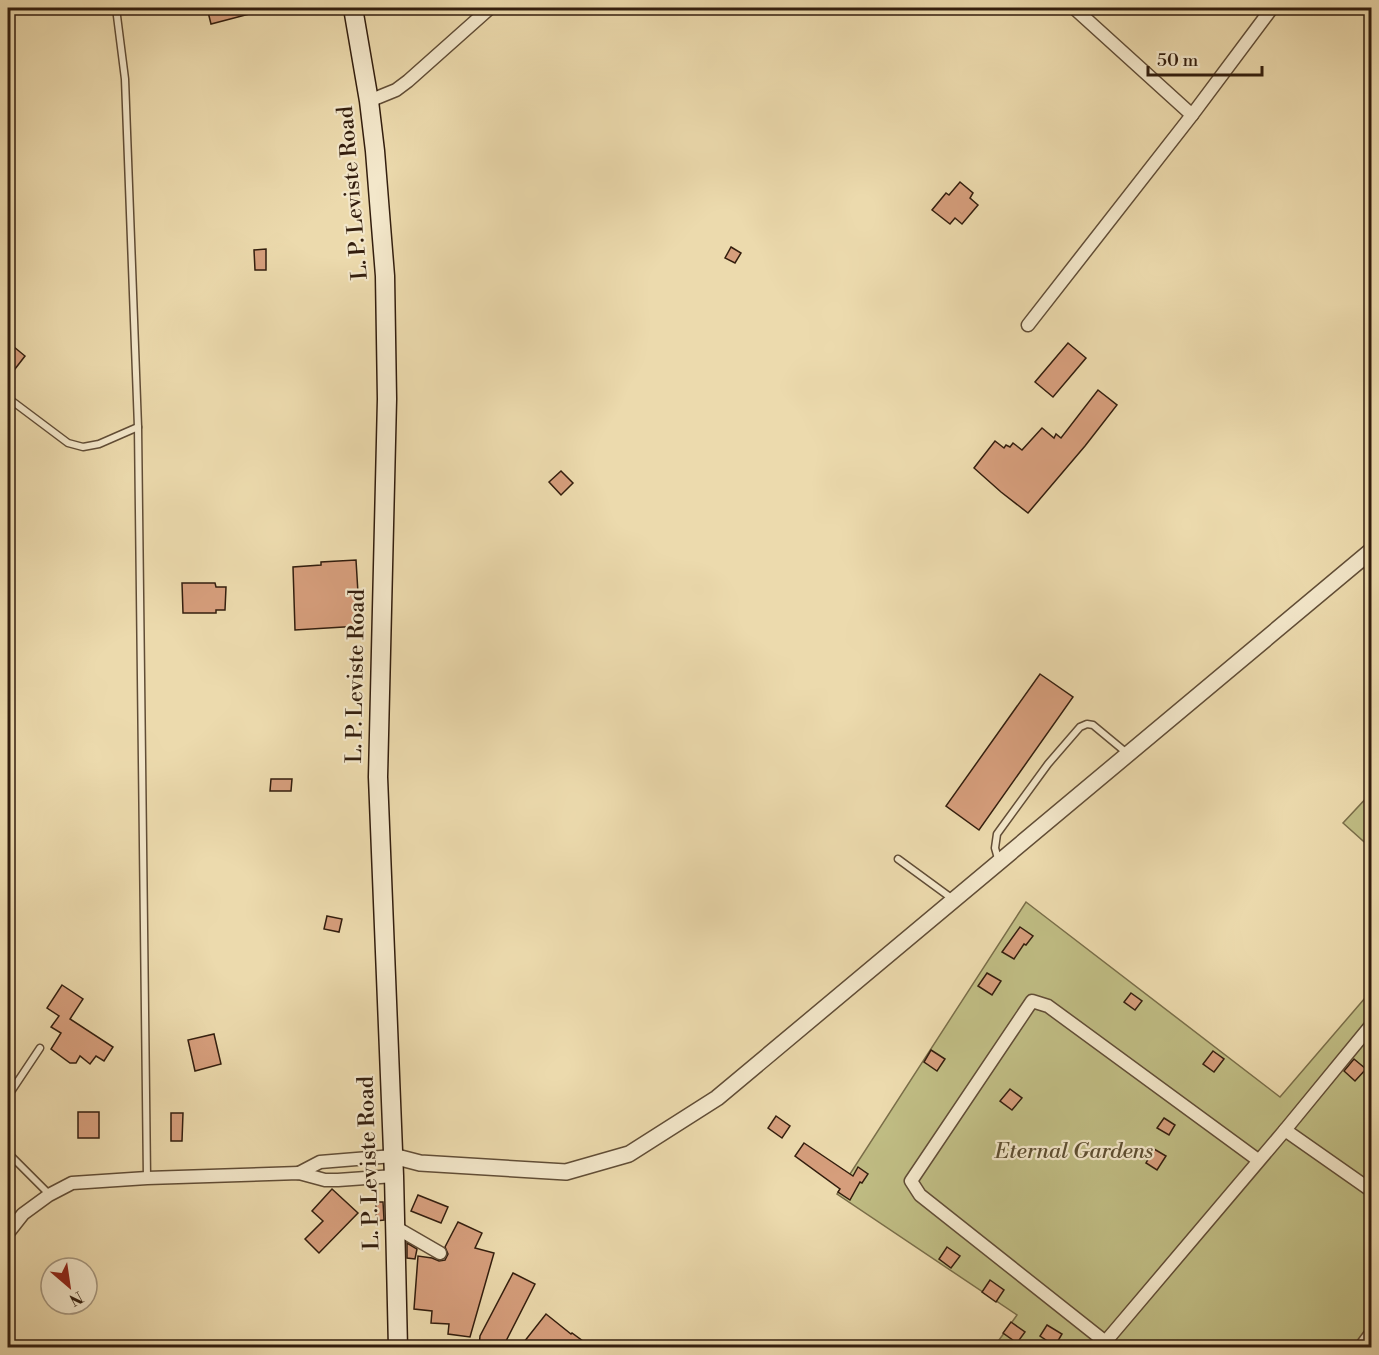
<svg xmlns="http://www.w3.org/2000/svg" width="1379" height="1355" viewBox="0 0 1379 1355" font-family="'Libre Bodoni',serif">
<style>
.green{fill:#c0bd84;stroke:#7a6e49;stroke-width:1.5}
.building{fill:#d69e7c;stroke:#331e0e;stroke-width:1.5}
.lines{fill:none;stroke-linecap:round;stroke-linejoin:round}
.service-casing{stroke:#614d36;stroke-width:9}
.minor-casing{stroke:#614d36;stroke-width:15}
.tertiary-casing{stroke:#614d36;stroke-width:18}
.secondary-casing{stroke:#331e0e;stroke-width:21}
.service{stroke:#f3e7ca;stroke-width:6}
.minor{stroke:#f3e7ca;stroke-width:12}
.tertiary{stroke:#f3e7ca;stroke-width:15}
.secondary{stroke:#f3e7ca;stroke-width:18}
.labels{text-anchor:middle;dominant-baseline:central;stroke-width:4.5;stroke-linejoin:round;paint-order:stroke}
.street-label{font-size:22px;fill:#331e0e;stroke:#f3e7ca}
.park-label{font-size:22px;font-style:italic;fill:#5d4e31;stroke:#f3e7ca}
</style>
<rect width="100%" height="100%" fill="#ecdaad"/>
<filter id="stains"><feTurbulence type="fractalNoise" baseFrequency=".00333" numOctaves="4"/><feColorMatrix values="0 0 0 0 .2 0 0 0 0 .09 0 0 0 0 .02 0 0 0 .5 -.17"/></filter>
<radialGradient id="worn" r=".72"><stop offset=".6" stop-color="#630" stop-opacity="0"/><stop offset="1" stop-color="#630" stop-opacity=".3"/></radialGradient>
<!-- green -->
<g class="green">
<path d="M1371 793V848L1343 823Z"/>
<path d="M1026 902 1280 1097 1371 991V1347H994L1017 1315 837 1194Z"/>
</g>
<!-- building -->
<g class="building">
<path d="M207 8H256L257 12 211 24Z"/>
<path d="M960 182 973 193 970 198 978 205 962 224 955 218 950 224 932 210 946 193 949 195Z"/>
<path d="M731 247 741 253 735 263 725 258Z"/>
<path d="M266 249V270H255L254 250Z"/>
<path d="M8 342 25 356 8 378Z"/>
<path d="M1068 343 1086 358 1053 397 1035 382Z"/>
<path d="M1098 390 1117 405 1085 446 1028 513 1001 492 974 468 995 441 1004 448 1006 445 1010 447 1013 443 1022 450 1042 428 1054 438 1056 434 1061 438Z"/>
<path d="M561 471 573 483 561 495 549 482Z"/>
<path d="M356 560 360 626 295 630 293 567 321 565V562Z"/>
<path d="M182 583H215L216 587H226L225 610H216V613H183Z"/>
<path d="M1040 674 1073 697 979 830 946 806Z"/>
<path d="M271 779H292L291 791H270Z"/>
<path d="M327 916 342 919 339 932 324 929Z"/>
<path d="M1020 927 1033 936 1026 945 1024 944 1014 959 1002 952Z"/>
<path d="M987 973 1001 981 992 995 978 986Z"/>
<path d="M62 985 83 999 70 1019 113 1047 104 1061 96 1056 90 1064 80 1056 76 1063H70L51 1049 61 1033 51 1027 59 1016 47 1008Z"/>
<path d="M1131 993 1142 1001 1135 1010 1124 1002Z"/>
<path d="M214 1034 221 1064 195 1071 188 1040Z"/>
<path d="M931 1050 945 1059 937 1071 924 1062Z"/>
<path d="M1213 1051 1224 1059 1214 1072 1203 1064Z"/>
<path d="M1354 1059 1366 1069 1355 1081 1344 1071Z"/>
<path d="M1010 1089 1022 1098 1012 1110 1000 1101Z"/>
<rect x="78" y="1112" width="21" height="26"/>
<path d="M171 1113H183L182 1141H171Z"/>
<path d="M776 1116 790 1126 782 1138 768 1128Z"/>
<path d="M1164 1118 1175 1125 1169 1135 1157 1128Z"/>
<path d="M804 1143 853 1176 858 1167 868 1174 862 1183 860 1182 850 1200 838 1192 840 1189 795 1156Z"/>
<path d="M1154 1149 1166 1156 1157 1170 1146 1163Z"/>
<path d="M332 1189 358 1213 319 1253 305 1239 323 1221 312 1211Z"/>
<path d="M418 1195 448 1207 441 1223 411 1211Z"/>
<path d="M376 1202H383L384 1220 376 1221Z"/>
<path d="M458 1222 482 1233 475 1248 494 1253 470 1337 448 1334 449 1324 431 1323 432 1311 414 1309 418 1256 432 1258 439 1261 445 1260 448 1254 445 1247Z"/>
<path d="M407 1243 417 1249 415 1259 407 1258Z"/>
<path d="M947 1247 960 1256 951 1268 939 1259Z"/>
<path d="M513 1273 535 1284 503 1347H479L480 1336Z"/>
<path d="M990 1280 1004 1290 996 1302 982 1292Z"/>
<path d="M546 1314 571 1334 572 1333 591 1347H520Z"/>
<path d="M1011 1322 1025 1332 1017 1343 1003 1333Z"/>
<path d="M1047 1325 1062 1334 1055 1346 1040 1336Z"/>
</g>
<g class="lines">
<!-- service casing -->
<g class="service-casing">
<g id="service">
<path d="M116 8 125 79 138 427 147 1178"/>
<path d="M8 398 68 443 83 447 99 444 138 427"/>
<path d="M898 859 954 900"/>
<path d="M999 862 995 848 997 834 1048 764 1080 727 1087 724 1093 725 1128 754"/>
<path d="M8 1096 40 1048"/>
<path d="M8 1153 49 1194"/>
</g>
</g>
<!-- minor casing -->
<g class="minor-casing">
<g id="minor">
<path d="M1074 8 1192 115"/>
<path d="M369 101 396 90 408 81 490 8"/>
<path d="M1028 325 1192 115 1272 8"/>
<path d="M1285 1130 1372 1191"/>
<path d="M299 1173 320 1162 393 1156"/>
<path d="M395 1227 440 1253"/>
<path d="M8 1233 23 1214 49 1195 72 1183 147 1178 299 1173 325 1180H338L394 1176"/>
<path d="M1101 1347 1285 1130 1372 1024"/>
<path d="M1113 1348 920 1195 911 1181 1032 1001 1048 1006 1258 1160"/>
<path d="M1360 1348 1372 1332"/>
</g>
</g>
<!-- tertiary casing -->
<g class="tertiary-casing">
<path id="tertiary" d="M393 1156 420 1163 566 1172 629 1154 717 1098 1372 550"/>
</g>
<!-- secondary casing -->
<g class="secondary-casing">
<path id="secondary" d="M353 8 369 101 375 151 385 276 387 399 378 777 394 1176 398 1348"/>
</g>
<!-- service -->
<use href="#service" class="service"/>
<!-- minor -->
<use href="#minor" class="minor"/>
<!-- tertiary -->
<use href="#tertiary" class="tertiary"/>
<!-- secondary -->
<use href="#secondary" class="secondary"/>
</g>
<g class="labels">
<!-- street labels -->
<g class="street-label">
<text transform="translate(353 193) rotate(-95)">L. P. Leviste Road</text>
<text transform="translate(356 676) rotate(-89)">L. P. Leviste Road</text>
<text transform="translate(369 1163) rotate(-92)">L. P. Leviste Road</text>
</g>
<!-- park labels -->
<g class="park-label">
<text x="1074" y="1151">Eternal Gardens</text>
</g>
</g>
<!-- margin -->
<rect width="1379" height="1355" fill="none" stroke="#ecdaad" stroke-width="30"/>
<rect x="9" y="9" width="1361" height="1337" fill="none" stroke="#331e0e" stroke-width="3"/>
<rect x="15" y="15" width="1349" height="1325" fill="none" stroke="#331e0e" stroke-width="1.5"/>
<!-- north arrow -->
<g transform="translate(69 1286) rotate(151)"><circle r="28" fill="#f3e7ca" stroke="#a6977f" stroke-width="1.5"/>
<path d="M0-4.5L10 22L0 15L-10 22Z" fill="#8f2418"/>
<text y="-9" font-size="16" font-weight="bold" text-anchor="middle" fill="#331e0e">N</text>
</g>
<!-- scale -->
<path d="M1148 66v9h114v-9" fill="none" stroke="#331e0e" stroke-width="3"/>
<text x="1157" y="66" font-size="18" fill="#331e0e" stroke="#f3e7ca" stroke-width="4.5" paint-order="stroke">50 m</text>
<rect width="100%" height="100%" filter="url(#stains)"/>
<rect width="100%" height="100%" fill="url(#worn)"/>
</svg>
